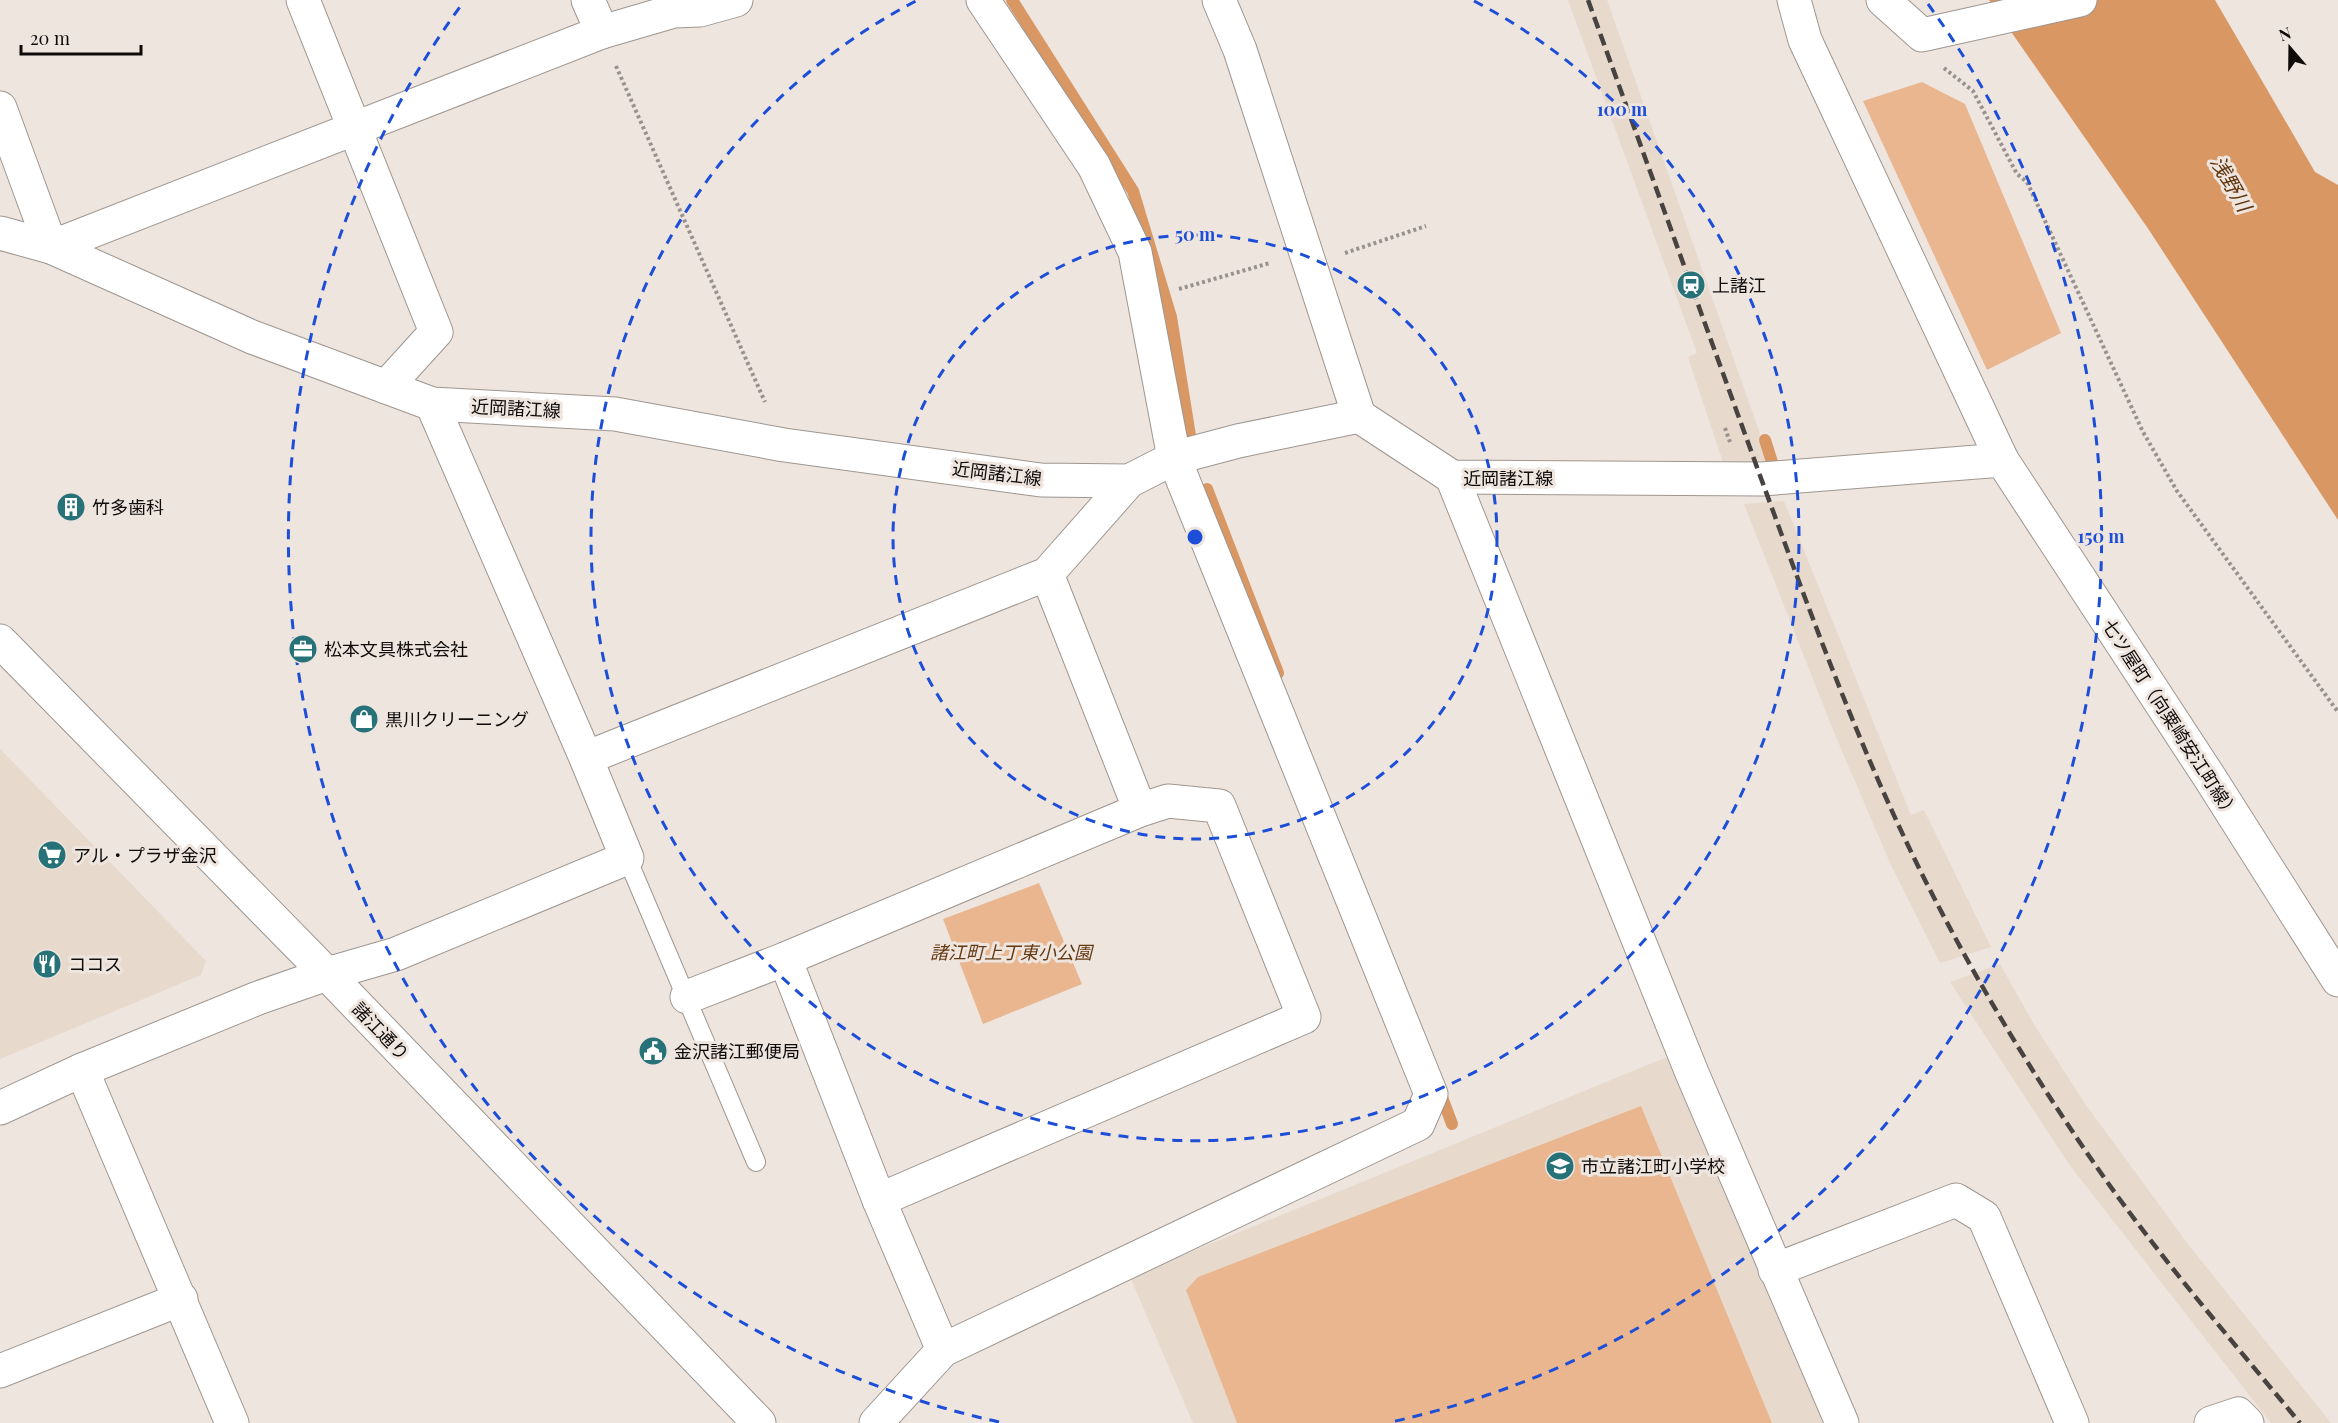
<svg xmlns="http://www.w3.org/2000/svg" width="2338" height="1423" viewBox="0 0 2338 1423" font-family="'Playfair Display','Noto Sans JP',serif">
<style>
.built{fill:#e8d9cd}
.green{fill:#e9b690}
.water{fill:#d99764}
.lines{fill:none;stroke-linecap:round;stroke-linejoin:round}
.stream{stroke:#d99764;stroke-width:12}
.service-casing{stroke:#9e9690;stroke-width:20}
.minor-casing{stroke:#9e9690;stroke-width:35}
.tertiary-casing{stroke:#9e9690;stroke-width:35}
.secondary-casing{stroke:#9e9690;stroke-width:35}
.path{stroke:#98918d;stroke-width:4;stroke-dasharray:3 3;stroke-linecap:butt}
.service{stroke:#fff;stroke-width:18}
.minor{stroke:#fff;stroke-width:33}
.tertiary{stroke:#fff;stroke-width:33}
.secondary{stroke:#fff;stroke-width:33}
.rail{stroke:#484340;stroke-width:4.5;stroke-dasharray:12 6;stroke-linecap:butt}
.ring{fill:none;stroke:#1d4ed8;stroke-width:3;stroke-dasharray:10 8}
.labels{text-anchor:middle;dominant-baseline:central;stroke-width:6;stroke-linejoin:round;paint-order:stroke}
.poi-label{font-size:18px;fill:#0e0b09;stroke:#eee5df;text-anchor:start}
.street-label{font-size:18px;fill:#0e0b09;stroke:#eee5df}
.park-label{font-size:18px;font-style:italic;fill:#643811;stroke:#eee5df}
.water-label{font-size:20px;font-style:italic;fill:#61360e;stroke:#eee5df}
.centre{fill:#1d4ed8;stroke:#eee5df;stroke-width:3}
.ring-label{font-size:18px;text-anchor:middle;font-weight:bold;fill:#1d4ed8;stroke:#eee5df;stroke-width:6;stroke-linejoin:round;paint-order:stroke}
</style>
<rect width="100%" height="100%" fill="#eee5df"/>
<!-- built -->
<g class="built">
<path d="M1568 0H1607L1770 462H1723L1688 357 1697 353Z"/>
<path d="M1784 501 1911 815 1924 810 1991 947 1940 963 1890 863 1833 730 1744 504Z"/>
<path d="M0 749 206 961 201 975 0 1059Z"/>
<path d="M2000 964 2035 1026 2086 1105 2188 1244 2331 1423H2271L2068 1163 1950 982Z"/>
<path d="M1672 1055 1829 1423H1193L1130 1277Z"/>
</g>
<!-- green -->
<g class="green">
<path d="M1922 82 1965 104 2061 333 1987 370 1863 101Z"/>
<path d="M1039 883 1082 984 983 1024 943 919Z"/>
<path d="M1641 1106 1772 1423H1237L1186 1290 1198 1277Z"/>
</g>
<!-- water -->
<path class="water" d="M1989 0H2215L2315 172 2338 185V520L2149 230Z"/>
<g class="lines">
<!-- stream -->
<g class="stream">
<path d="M1012 0 1133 191 1171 317 1191 442"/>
<path d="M1765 440 1772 462"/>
<path d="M1207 489 1278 673"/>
<path d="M1439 1089 1452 1124"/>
</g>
<!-- service casing -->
<g class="service-casing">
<path id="service" d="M627 858 756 1162"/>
</g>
<!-- minor casing -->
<g class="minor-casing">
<g id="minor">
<path d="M303 0 436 332 386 387"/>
<path d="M588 0 602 32"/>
<path d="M1219 0 1240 50 1359 416"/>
<path d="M1883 0 1922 35 2080 0"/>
<path d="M0 108 51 247 602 32 674 11 700 10 736 0"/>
<path d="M1452 477 1692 1073 1842 1423"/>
<path d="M1047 574 1140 810"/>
<path d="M586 758 1047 574 1129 481"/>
<path d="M785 959 879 1200 943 1350"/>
<path d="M687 997 785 959 1140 810 1168 801 1219 806 1304 1017 879 1200"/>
<path d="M82 1070 232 1423"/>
<path d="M0 1108 82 1070 258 998 327 974 396 954 627 858 586 758 432 404"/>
<path d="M1775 1270 1956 1200 1984 1217 2072 1423"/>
<path d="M0 1371 181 1299"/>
<path d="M876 1423 943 1350 1418 1124 1431 1094 1174 458 1135 252 1094 166 983 0"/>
<path d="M2211 1423 2238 1414 2247 1423"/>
</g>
</g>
<!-- tertiary casing -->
<g class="tertiary-casing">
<g id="tertiary">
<path d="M1794 0 1805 40 2002 460"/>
<path d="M0 641 327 974 759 1423"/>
</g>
</g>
<!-- secondary casing -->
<g class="secondary-casing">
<path id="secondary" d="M0 233 51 247 252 337 432 404 615 414 784 445 1041 480 1129 481 1174 458 1238 441 1359 416 1452 477 1762 479 2002 460 2210 778 2338 980"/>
</g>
<!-- path -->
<g class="path">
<path d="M616 66 765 402"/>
<path d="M1944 68 1973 91 2017 174 2027 182 2143 432 2177 491 2338 712"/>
<path d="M1345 253 1426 226"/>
<path d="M1179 289 1270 263"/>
<path d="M1725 428 1730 442"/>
</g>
<!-- service -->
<use href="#service" class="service"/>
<!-- minor -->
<use href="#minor" class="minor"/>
<!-- tertiary -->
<use href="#tertiary" class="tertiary"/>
<!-- secondary -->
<use href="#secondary" class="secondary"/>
<!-- rail -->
<path class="rail" d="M1588 0C1645 157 1701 313 1758 470 1807 604 1855 738 1918 866 1975 981 2043 1093 2118 1197 2175 1275 2238 1348 2300 1423"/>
</g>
<!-- distance rings -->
<g class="ring">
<circle cx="1195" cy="537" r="302"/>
<path d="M1474 1A604 604 0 1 1 916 1"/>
<path d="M999 1422A906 906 0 0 1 462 4M1928 4A906 906 0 0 1 1391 1422"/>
</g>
<!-- icons -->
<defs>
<g id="station-disc" transform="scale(1.5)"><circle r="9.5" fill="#277178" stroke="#eee5df"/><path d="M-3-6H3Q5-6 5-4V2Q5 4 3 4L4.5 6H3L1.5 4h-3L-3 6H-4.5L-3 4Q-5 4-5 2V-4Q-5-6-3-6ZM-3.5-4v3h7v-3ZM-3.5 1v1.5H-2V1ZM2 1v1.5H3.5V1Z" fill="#fff"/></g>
<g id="building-disc" transform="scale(1.5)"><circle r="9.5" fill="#277178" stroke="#eee5df"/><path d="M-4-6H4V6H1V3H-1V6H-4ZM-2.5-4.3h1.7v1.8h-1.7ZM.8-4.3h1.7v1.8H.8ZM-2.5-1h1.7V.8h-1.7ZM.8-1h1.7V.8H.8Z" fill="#fff"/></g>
<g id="office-disc" transform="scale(1.5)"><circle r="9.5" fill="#277178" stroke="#eee5df"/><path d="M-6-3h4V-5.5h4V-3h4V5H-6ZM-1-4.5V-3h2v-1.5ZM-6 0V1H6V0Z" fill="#fff"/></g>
<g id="shop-disc" transform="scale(1.5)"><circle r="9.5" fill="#277178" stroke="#eee5df"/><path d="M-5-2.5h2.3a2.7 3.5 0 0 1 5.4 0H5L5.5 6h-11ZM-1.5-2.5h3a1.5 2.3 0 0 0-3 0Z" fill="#fff"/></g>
<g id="supermarket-disc" transform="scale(1.5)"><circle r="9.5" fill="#277178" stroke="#eee5df"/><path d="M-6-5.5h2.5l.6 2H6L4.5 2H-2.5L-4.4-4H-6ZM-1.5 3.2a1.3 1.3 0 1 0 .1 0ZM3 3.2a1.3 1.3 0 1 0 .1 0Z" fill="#fff"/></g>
<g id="restaurant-disc" transform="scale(1.5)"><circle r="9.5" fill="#277178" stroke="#eee5df"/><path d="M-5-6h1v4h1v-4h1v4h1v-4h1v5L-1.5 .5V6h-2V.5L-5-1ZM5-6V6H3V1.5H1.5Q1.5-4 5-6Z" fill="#fff"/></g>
<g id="civic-disc" transform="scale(1.5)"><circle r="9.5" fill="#277178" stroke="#eee5df"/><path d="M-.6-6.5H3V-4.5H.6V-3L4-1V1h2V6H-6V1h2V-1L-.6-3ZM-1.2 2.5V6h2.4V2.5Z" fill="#fff"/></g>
<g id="school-disc" transform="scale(1.5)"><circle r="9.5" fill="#277178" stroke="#eee5df"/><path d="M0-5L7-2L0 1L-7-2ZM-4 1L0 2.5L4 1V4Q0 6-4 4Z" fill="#fff"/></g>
</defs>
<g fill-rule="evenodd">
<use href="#station-disc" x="1691" y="285"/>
<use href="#building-disc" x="71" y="507"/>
<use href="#office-disc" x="303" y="649"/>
<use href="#shop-disc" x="364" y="719"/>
<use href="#supermarket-disc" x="52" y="855"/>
<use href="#restaurant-disc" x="47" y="964"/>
<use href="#civic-disc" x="653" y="1051"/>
<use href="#school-disc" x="1560" y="1166"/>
</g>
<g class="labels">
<!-- poi labels -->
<g class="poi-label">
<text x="1712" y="285">上諸江</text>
<text x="92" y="507">竹多歯科</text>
<text x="324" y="649">松本文具株式会社</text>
<text x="385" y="719">黒川クリーニング</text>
<text x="73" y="855">アル・プラザ金沢</text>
<text x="68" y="964">ココス</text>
<text x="674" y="1051">金沢諸江郵便局</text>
<text x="1581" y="1166">市立諸江町小学校</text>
</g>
<!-- street labels -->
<g class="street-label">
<text transform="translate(516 408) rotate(3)">近岡諸江線</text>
<text transform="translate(997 473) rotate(7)">近岡諸江線</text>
<text x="1508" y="478">近岡諸江線</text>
<text transform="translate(2171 719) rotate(57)">七ツ屋町（向粟崎安江町線）</text>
<text transform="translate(381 1031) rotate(46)">諸江通り</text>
</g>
<!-- park labels -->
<g class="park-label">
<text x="1011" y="952">諸江町上丁東小公園</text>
</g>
<!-- water labels -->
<g class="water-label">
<text transform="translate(2232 183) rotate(60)">浅野川</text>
</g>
</g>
<circle cx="1195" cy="537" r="9" class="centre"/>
<g class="ring-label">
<text x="1622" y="116">100 m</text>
<text x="1195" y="241">50 m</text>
<text x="2101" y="543">150 m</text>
</g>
<!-- north arrow -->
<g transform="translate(2290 48) rotate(340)" stroke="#eee5df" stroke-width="4.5" paint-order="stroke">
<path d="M0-4.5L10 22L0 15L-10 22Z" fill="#0e0b09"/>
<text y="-9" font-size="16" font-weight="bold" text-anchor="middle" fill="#0e0b09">N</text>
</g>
<!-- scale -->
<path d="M21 45v9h120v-9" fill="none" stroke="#0e0b09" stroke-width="3"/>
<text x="30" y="45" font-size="18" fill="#0e0b09" stroke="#eee5df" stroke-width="4.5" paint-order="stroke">20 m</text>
</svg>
